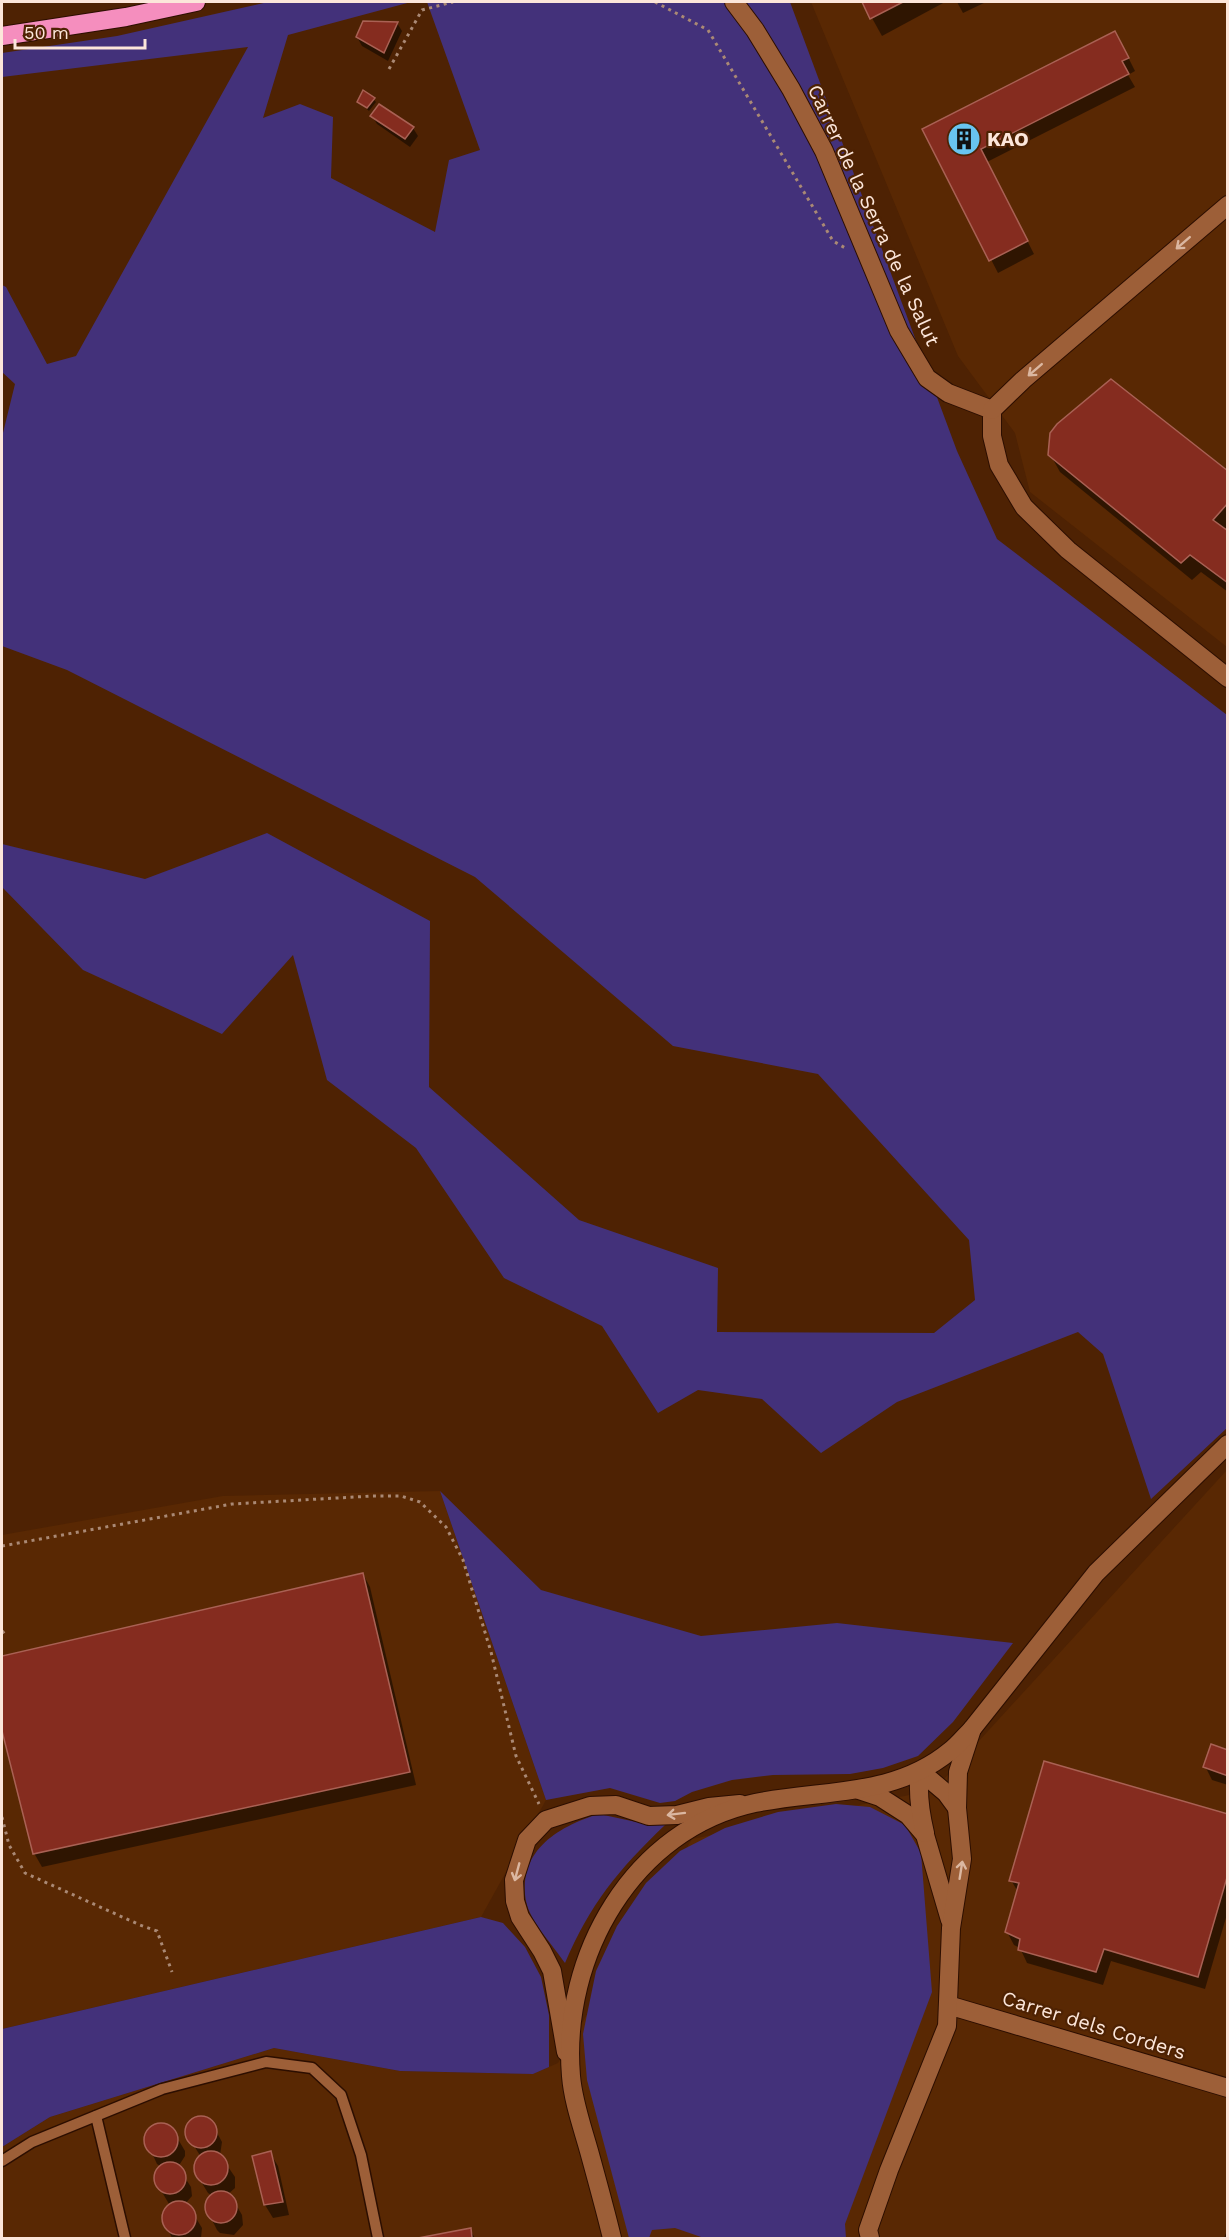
<svg xmlns="http://www.w3.org/2000/svg" width="1229" height="2240" viewBox="0 0 1229 2240" font-family="'Work Sans',sans-serif">
<style>
.built{fill:#592803}
.green{fill:#43317a}
.shadow{fill:#0007}
.building{fill:#852c1f;stroke:#a96154;stroke-width:1.5}
.lines{fill:none;stroke-linecap:round;stroke-linejoin:round}
.lane-casing{stroke:#2c0e00;stroke-width:13}
.street-casing{stroke:#2c0e00;stroke-width:20}
.secondary-casing{stroke:#2c0e00;stroke-width:20}
.highway-casing{stroke:#2c0e00;stroke-width:20}
.path{stroke:#aa8975;stroke-width:3;stroke-dasharray:3 4.5;stroke-linecap:butt}
.lane{stroke:#9d5f38;stroke-width:10}
.street{stroke:#9d5f38;stroke-width:18}
.secondary{stroke:#9d5f38;stroke-width:18}
.highway{stroke:#f58ebe;stroke-width:18}
.oneway{stroke:#dbb7a1}
.labels{text-anchor:middle;dominant-baseline:central;stroke-width:4.5;stroke-linejoin:round;paint-order:stroke}
.poi-label{font-size:20px;font-weight:bold;fill:#fce6da;stroke:#4e2203;text-anchor:start}
.street-label{font-size:20px;fill:#fce6da;stroke:#4e2203}
</style>
<rect width="100%" height="100%" fill="#4e2203"/>
<!-- built -->
<g class="built">
<path d="M811 2H1227V647L1030 492 1015 433 958 356Z"/>
<path d="M1227 1470V2238H2V2147L50 2117 274 2048 400 2071 533 2074 558 2063 692 1839 934 1790Z"/>
<path d="M440 1491 546 1800 481 1917 2 2029V1535L223 1496Z"/>
</g>
<!-- green -->
<g class="green">
<path d="M268 2H411L288 35 263 118 300 104 333 117 331 178 435 232 449 160 480 150 427 2H790L957 451 997 539 1227 715V1428L1151 1499 1103 1354 1078 1332 897 1402 821 1453 762 1399 698 1390 658 1413 602 1326 504 1278 416 1148 327 1080 293 955 222 1034 83 970 2 887V844L145 879 267 833 430 921 429 1087 579 1220 718 1268 717 1332 934 1333 975 1300 969 1240 818 1074 673 1046 475 877 67 670 2 646V437L15 384 2 372V285L6 287 47 364 76 356 248 47 2 77V53L117 36Z"/>
<path d="M440 1491 541 1590 701 1636 837 1623 1013 1643 953 1722 918 1756 883 1768 850 1774 773 1775 732 1780 692 1792 675 1801 660 1803 610 1788 546 1800Z"/>
<path d="M836 1804 870 1807 905 1825 921 1853 932 1992 845 2224 846 2238H704L675 2228 652 2230 649 2238H629L587 2080 583 2034 596 1971 617 1926 646 1883 680 1851 725 1828 778 1812Z"/>
<path d="M599 1814 641 1823 665 1825C618 1870 590 1904 565 1963 554 1947 532 1923 527 1905 515 1853 556 1827 599 1814Z"/>
<path d="M481 1917 503 1923 525 1947 541 1977 549 2015V2067L533 2074 400 2071 274 2048 50 2117 2 2147V2029Z"/>
</g>
<!-- shadow -->
<g class="shadow">
<path d="M863 2H945L882 36Z"/>
<path d="M957 2H986L963 13Z"/>
<path d="M397 23 402 31 388 61 362 46 357 37Z"/>
<path d="M1122 45 1135 71 1128 75 1135 87 987 162 1034 254 998 273 924 129Z"/>
<path d="M373 99 376 102 369 111 359 102Z"/>
<path d="M372 116 413 128 418 136 410 147 377 124Z"/>
<path d="M1050 454 1228 473V592L1201 572 1192 580 1060 472Z"/>
<path d="M363 1574 370 1587 416 1785 42 1867 34 1853 2 1725V1657Z"/>
<path d="M1228 1752V1785L1212 1780 1205 1766Z"/>
<path d="M1228 1815V1911L1205 1989 1111 1961 1103 1985 1027 1963 1020 1948 1014 1945 1007 1932 1018 1892 1011 1880Z"/>
<path d="M197 2118 206 2119 215 2129 222 2142 220 2155 235 2177V2188L227 2195 234 2201 242 2215 243 2225 234 2235 220 2233 217 2230 206 2208 208 2199 213 2196 208 2193 197 2175 196 2164 201 2157 186 2133 189 2123Z"/>
<path d="M158 2125 172 2129 185 2151V2156L178 2167 191 2187 192 2196 185 2204 188 2205 202 2228 201 2238H172L163 2219 166 2209 172 2204H169L156 2182 157 2172 162 2167 157 2164 146 2140 150 2130Z"/>
<path d="M270 2153 278 2166 289 2215 273 2218 265 2205Z"/>
<path d="M1228 2228V2238H1224Z"/>
<path d="M470 2230 475 2238H425Z"/>
</g>
<!-- building -->
<g class="building">
<path d="M862 2H903L870 19Z"/>
<path d="M363 21 398 22 384 53 356 37Z"/>
<path d="M1115 31 1129 58 1122 61 1129 74 981 149 1028 241 989 261 922 129Z"/>
<path d="M363 90 375 98 367 108 357 102Z"/>
<path d="M379 104 414 127 405 139 370 116Z"/>
<path d="M1111 379 1228 471V503L1213 520 1228 531V583L1190 555 1181 563 1048 455 1050 433 1057 424Z"/>
<path d="M363 1573 410 1772 33 1854 2 1731V1656Z"/>
<path d="M1211 1744 1228 1750V1776L1203 1767Z"/>
<path d="M1044 1761 1228 1814V1874L1198 1977 1104 1949 1096 1972 1018 1950 1020 1939 1005 1932 1019 1883 1009 1881Z"/>
<circle cx="201" cy="2132" r="16"/>
<circle cx="161" cy="2140" r="17"/>
<circle cx="211" cy="2168" r="17"/>
<path d="M271 2151 283 2202 264 2205 252 2156Z"/>
<circle cx="170" cy="2178" r="16"/>
<circle cx="221" cy="2207" r="16"/>
<circle cx="179" cy="2218" r="17"/>
<path d="M471 2228 472 2238H418Z"/>
</g>
<g class="lines">
<!-- lane casing -->
<g class="lane-casing">
<g id="lane">
<path d="M96 2116 125 2238"/>
<path d="M2 2161 32 2142 162 2089 266 2062 312 2068 341 2095 361 2155 378 2238"/>
</g>
</g>
<!-- street casing -->
<g class="street-casing">
<g id="street">
<path d="M734 2 755 30 791 89 824 151 899 331 927 378 948 393 992 410V436L999 465 1024 507 1068 550 1228 678"/>
<path d="M992 410 1023 380 1228 205"/>
<path d="M859 1790 880 1797 908 1815 925 1835 950 1920"/>
<path d="M925 1833C920 1812 917 1792 920 1771L946 1793 957 1808"/>
<path d="M948 2005 1228 2088"/>
<path d="M566 2052 552 1971 542 1951 520 1917 515 1901 514 1880 527 1840 546 1820 590 1806 616 1805 649 1816 677 1815 709 1807 740 1804"/>
<path d="M870 2238 868 2230 889 2170 947 2026 951 1928 962 1859 957 1808 958 1772 972 1729"/>
</g>
</g>
<!-- secondary casing -->
<g class="secondary-casing">
<path id="secondary" d="M612 2238C605 2209 597 2180 589 2151 582 2126 573 2101 571 2076 561 1956 633 1829 755 1803 822 1789 893 1798 950 1751 958 1745 965 1736 972 1729L1096 1573 1228 1444"/>
</g>
<!-- highway casing -->
<g class="highway-casing">
<path id="highway" d="M2 36 126 17 196 2"/>
</g>
<!-- path -->
<g class="path">
<path d="M655 2 708 30 833 241 847 249"/>
<path d="M389 69 422 10 453 2"/>
<path d="M2 1546 232 1504 372 1496H401L420 1502 446 1527 463 1560 491 1652 516 1756 539 1804"/>
<path d="M2 1633 6 1630"/>
<path d="M2 1817 9 1845 25 1873 140 1925 157 1931 172 1972"/>
</g>
<!-- lane -->
<use href="#lane" class="lane"/>
<!-- street -->
<use href="#street" class="street"/>
<!-- secondary -->
<use href="#secondary" class="secondary"/>
<!-- highway -->
<use href="#highway" class="highway"/>
</g>
<!-- one-way arrows -->
<defs><path id="oneway-shaft" d="M-6 0H5M1.5-3L5.5 0L1.5 3" fill="none" stroke-width="1.6" stroke-linecap="round" stroke-linejoin="round" transform="scale(1.5)"/></defs>
<g class="oneway">
<use href="#oneway-shaft" transform="translate(1183 243) rotate(139)"/>
<use href="#oneway-shaft" transform="translate(1035 370) rotate(139)"/>
<use href="#oneway-shaft" transform="translate(676 1814) rotate(173)"/>
<use href="#oneway-shaft" transform="translate(961 1870) rotate(-81)"/>
<use href="#oneway-shaft" transform="translate(517 1872) rotate(105)"/>
</g>
<!-- icons -->
<defs>
<g id="building-disc" transform="scale(1.725)"><circle r="9.5" fill="#68c4f0" stroke="#4e2203"/><path d="M-4-6H4V6H1V3H-1V6H-4ZM-2.5-4.3h1.7v1.8h-1.7ZM.8-4.3h1.7v1.8H.8ZM-2.5-1h1.7V.8h-1.7ZM.8-1h1.7V.8H.8Z" fill="#111"/></g>
</defs>
<g fill-rule="evenodd">
<use href="#building-disc" x="964" y="139"/>
</g>
<g class="labels">
<!-- poi labels -->
<g class="poi-label">
<text x="987" y="139">KAO</text>
</g>
<!-- street labels -->
<g class="street-label">
<text transform="translate(874 215) rotate(65)">Carrer de la Serra de la Salut</text>
<text transform="translate(1094 2025) rotate(17)">Carrer dels Corders</text>
</g>
</g>
<!-- border -->
<rect width="1229" height="2240" fill="none" stroke="#fce6da" stroke-width="6"/>
<!-- scale -->
<path d="M15 39v9h130v-9" fill="none" stroke="#fce6da" stroke-width="3"/>
<text x="24" y="39" font-size="18" fill="#fce6da" stroke="#4e2203" stroke-width="4.5" paint-order="stroke">50 m</text>
</svg>
